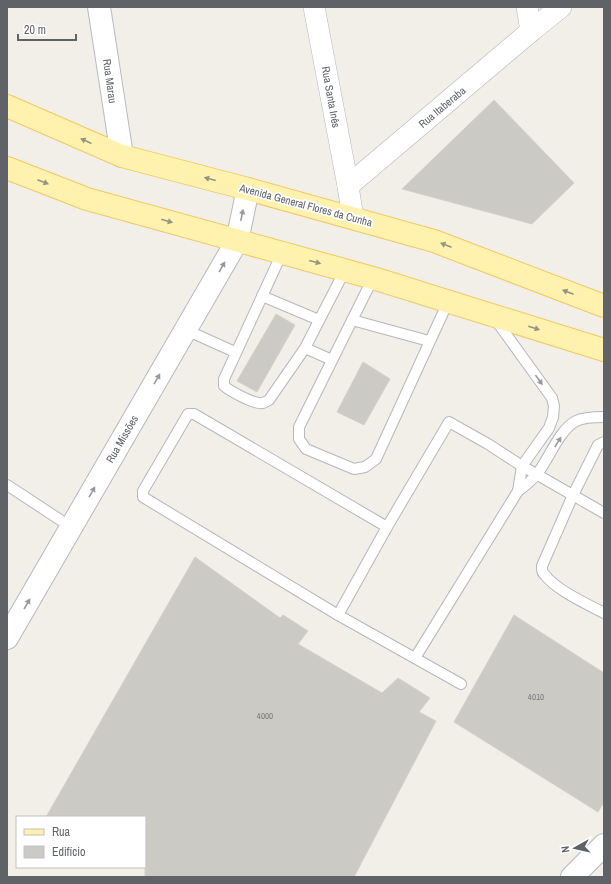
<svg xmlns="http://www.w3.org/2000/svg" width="611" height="884" viewBox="0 0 611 884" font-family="'Archivo Narrow',sans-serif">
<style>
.building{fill:#cccac5;stroke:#d6d1c6}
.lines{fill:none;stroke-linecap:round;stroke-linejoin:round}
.lane-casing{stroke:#b5b8bc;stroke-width:12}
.street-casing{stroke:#b5b8bc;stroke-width:22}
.secondary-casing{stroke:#b6babf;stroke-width:24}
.primary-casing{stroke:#f2c960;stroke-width:24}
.lane{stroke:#fff;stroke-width:10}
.street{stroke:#fff;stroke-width:21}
.secondary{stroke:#fff;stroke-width:22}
.primary{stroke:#fff2af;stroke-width:22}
.oneway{fill:#979581}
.oneway2{fill:#979a9d}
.labels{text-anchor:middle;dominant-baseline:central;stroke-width:3.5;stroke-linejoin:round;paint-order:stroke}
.number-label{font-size:9px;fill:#7a7d7f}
.street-label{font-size:11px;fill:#5f6368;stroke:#fff}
</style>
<rect width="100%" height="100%" fill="#f1efe8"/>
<!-- building -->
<g class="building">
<path d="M494 100 574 183 532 224 402 189Z"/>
<path d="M276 314 295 325 257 392 237 381Z"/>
<path d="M363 362 390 379 364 425 337 412Z"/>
<path d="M195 557 280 618 283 615 308 631 298 644 382 693 398 678 430 698 419 712 436 721 354 877H145V817H46Z"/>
<path d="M514 615 604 673V802L598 812 454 722Z"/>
</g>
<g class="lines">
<!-- lane casing -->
<g class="lane-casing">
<g id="lane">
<path d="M282 253 224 379V386C230 391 255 405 263 403 265 402 267 401 269 400L305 348 345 270"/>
<path d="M373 278 299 427V439L306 449 354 469 365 467 376 459 448 302"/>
<path d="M262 296 319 320"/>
<path d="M495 319 552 398 554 406 553 417 549 428 522 466 518 491"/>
<path d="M352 320 429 341"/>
<path d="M186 330 235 352"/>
<path d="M305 348 332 360"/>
<path d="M604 442 598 445 573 495 542 566C542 570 542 573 545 575 556 590 587 604 604 613"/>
<path d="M7 485 71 527"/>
<path d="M338 615 387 527"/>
<path d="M415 658 518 491C525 486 532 480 537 474 549 459 559 430 576 421 584 417 595 417 604 417"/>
<path d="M461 684 338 615 143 497V491L188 414H194L387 527 449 422 488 444 522 466 604 513"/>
</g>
</g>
<!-- street casing -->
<g class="street-casing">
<g id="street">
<path d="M314 7 348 186"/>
<path d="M527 7 531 31"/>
<path d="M353 218 348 186 531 31 561 7"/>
</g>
</g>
<!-- secondary casing -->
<g class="secondary-casing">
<g id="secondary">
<path d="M99 7 122 156"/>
<path d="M7 638 237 241 248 189"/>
<path d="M572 877 604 845"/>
</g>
</g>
<!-- primary casing -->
<g class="primary-casing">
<g id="primary">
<path d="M7 106 122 156 248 189 434 241 604 306"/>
<path d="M7 168 87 199 373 278 604 350"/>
</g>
</g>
<!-- lane -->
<use href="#lane" class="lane"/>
<!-- street -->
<use href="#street" class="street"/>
<!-- secondary -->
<use href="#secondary" class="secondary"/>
<!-- primary -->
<use href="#primary" class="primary"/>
</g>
<!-- one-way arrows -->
<defs><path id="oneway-solid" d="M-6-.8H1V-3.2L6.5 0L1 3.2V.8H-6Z"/></defs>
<g class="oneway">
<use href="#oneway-solid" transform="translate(86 141) rotate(-156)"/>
<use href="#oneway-solid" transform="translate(210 179) rotate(-165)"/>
<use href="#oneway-solid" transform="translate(43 182) rotate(21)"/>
<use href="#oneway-solid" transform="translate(167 221) rotate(16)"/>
<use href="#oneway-solid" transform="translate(446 245) rotate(-159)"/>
<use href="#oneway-solid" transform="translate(315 262) rotate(15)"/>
<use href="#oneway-solid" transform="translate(568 292) rotate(-159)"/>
<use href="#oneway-solid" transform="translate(534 328) rotate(18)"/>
</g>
<g class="oneway2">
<use href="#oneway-solid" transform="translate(242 215) rotate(-78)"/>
<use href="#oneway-solid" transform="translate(222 267) rotate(-60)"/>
<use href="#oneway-solid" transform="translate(157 379) rotate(-60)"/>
<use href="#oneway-solid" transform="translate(539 380) rotate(54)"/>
<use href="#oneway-solid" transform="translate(558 442) rotate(-58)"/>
<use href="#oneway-solid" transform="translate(92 492) rotate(-60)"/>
<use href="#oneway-solid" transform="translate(27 604) rotate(-60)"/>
</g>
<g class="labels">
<!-- number labels -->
<g class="number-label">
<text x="536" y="697">4010</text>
<text x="265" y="716">4000</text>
</g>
<!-- street labels -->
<g class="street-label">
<text transform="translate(110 81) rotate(82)">Rua Marau</text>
<text transform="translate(331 97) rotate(80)">Rua Santa Inês</text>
<text transform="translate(442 107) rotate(-40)">Rua Itaberaba</text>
<text transform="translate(306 205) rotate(15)">Avenida General Flores da Cunha</text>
<text transform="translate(122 439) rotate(-60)">Rua Missões</text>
</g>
</g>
<!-- border -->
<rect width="611" height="884" fill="none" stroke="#5f6368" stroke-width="16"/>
<!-- legend -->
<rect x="16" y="816" width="130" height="52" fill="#ffffff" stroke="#bfc1c3"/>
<rect x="24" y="829" width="20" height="6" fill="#fff2af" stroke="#bfc1c3"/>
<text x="52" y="836" font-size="12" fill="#5f6368">Rua</text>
<rect x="24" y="846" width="20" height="12" fill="#cccac5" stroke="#bfc1c3"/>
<text x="52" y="856" font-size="12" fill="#5f6368">Edifício</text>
<!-- north arrow -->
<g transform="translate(575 848) rotate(262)" stroke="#ffffff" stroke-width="3" paint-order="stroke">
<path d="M0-3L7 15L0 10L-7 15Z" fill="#5f6368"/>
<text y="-6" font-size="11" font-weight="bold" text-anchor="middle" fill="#5f6368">N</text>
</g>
<!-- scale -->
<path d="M18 34v6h58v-6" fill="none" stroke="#5f6368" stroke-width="2"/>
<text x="24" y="34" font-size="12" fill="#5f6368" stroke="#ffffff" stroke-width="3" paint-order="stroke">20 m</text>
</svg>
